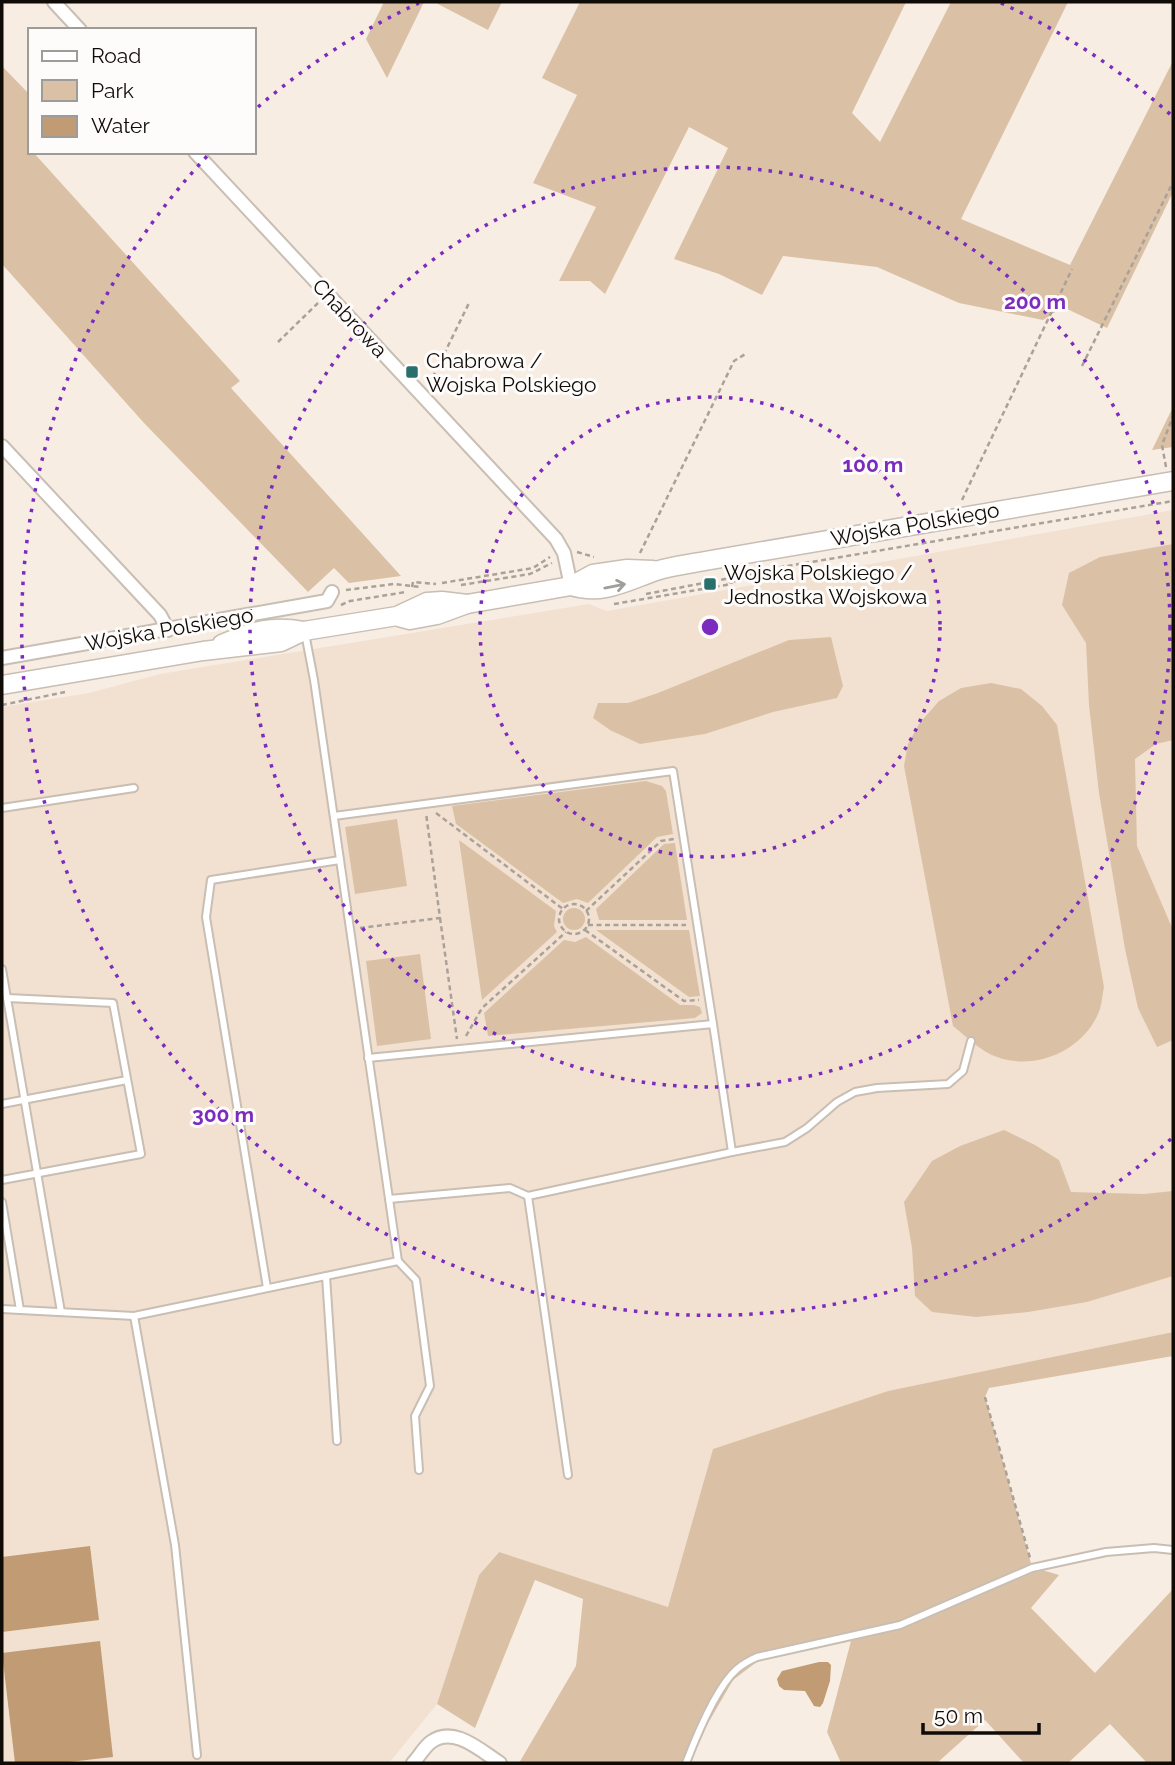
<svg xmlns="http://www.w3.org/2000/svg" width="1175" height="1765" viewBox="0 0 1175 1765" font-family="Raleway,sans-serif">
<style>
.built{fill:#f2e1d1}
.green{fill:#dac1a6}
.water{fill:#c09b73}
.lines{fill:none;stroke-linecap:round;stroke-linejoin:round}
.lane-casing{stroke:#c8beb3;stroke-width:10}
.street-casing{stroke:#c8beb3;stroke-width:16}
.secondary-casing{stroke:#c8beb3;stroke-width:21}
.path{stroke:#aaa199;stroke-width:2.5;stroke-dasharray:5 3.5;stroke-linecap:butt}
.lane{stroke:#fff;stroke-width:6}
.street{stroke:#fff;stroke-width:12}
.secondary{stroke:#fff;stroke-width:18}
.oneway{stroke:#9f9e9c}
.ring{fill:none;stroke:#7b2cbf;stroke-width:3.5;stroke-dasharray:3.5 7}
.poi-dot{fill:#27706b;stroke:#fefcfa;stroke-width:2.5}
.labels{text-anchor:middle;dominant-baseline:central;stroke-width:6;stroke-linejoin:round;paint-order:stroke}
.street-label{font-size:21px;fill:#0f0c08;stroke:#fefcfa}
.poi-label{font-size:21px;fill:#0f0c08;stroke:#fefcfa;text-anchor:start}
.centre{fill:#7b2cbf;stroke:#fefcfa;stroke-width:3.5}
.ring-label{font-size:21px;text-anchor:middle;font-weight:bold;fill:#7b2cbf;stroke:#fefcfa;stroke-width:6;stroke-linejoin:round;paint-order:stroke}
</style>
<rect width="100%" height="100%" fill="#f8ede2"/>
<!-- built -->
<path class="built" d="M1173 510V1332L888 1391 713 1449 668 1607 498 1552 479 1575 437 1704 389 1763H2V707L89 693 160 674 589 604 607 611Z"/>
<!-- green -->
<g class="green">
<path d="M384 2H424L387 78 366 39Z"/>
<path d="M434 2H502L488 30Z"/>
<path d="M580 2H906L852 113 880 142 951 2H1068L961 219 1070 265 1173 61V192L1107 328 1063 307 1043 320 959 303 877 267 783 256 762 295 719 274 674 259 728 148 689 127 605 294 590 281H559L596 207 533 183 577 95 542 78Z"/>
<path d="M2 66 30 95V152H33L240 381 231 388 401 576 349 583 334 568 308 592 144 423 2 264Z"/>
<path d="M1173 407V447L1152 450Z"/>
<path d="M1173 544V740L1156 744 1135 759 1137 846 1173 930V1040L1157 1047 1138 1008 1125 949 1099 793 1089 705 1086 643 1062 605 1069 573 1100 557Z"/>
<path d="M831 637 843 686 837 698 773 712 705 734 640 744 610 730 593 718 598 703H628L658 693 789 640Z"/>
<path d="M991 683 1021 689 1042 706 1057 725 1104 987C1102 996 1102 1006 1098 1014 1082 1051 1035 1071 997 1057 980 1051 967 1037 953 1026L904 766 908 744 919 724 939 701 961 688Z"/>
<path d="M646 781 662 786 666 791 673 834 657 837 588 903 577 899 563 903 456 824 452 806Z"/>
<path d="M397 819 407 886 355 894 345 827Z"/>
<path d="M459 840 556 911 554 926 557 932 482 1000Z"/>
<path d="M675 843 687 920H599L596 909 664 844Z"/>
<circle cx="574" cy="919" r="11"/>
<path d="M596 930H689L700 996 689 997Z"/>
<path d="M586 937 680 1005H694L700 1007 702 1013 695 1018 488 1036 484 1013 564 940 575 942Z"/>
<path d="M420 954 431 1039 377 1046 366 961Z"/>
<path d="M1004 1130 1035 1145 1059 1160 1071 1192 1144 1194 1173 1191V1276L1087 1302 1028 1312 976 1317 932 1312 915 1296 912 1248 904 1202 932 1161 960 1146Z"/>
<path d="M1173 1332V1356L989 1388 985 1397 1032 1567 1059 1575 1031 1608 1095 1673 1173 1589V1763H1147L1110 1724 1068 1763H1024L985 1720 937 1763H841L827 1732 851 1641 758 1661 733 1680 707 1725 690 1763H519L576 1666 583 1599 535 1580 475 1728 437 1704 479 1575 499 1552 668 1607 713 1449 888 1391Z"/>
</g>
<!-- water -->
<g class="water">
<path d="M90 1546 99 1620 2 1632V1557Z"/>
<path d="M100 1641 113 1757 60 1763H15L2 1653Z"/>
<path d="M819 1662H828L831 1665 830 1681 823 1703 820 1707 814 1706 805 1691 784 1690 779 1686 777 1679 782 1671Z"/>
</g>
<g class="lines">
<!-- lane casing -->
<g class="lane-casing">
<g id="lane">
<path d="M2 808 134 788"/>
<path d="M334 816 673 771 713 1024"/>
<path d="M2 969 61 1312"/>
<path d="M368 1058 713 1024 732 1152 528 1196 510 1188 389 1199"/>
<path d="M2 1104 127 1080"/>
<path d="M732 1152 785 1142 807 1128 837 1102 855 1092 877 1088 948 1084 963 1071 971 1041"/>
<path d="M2 1180 141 1154 113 1003 7 998"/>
<path d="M528 1196 568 1475"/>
<path d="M2 1202 20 1310 134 1316 398 1261 314 680 305 633"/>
<path d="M398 1261 416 1280 430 1386 415 1416 419 1470"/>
<path d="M326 1276 337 1441"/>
<path d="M267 1288 206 917 211 880 340 860"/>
<path d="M2 1309 20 1310"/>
<path d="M134 1316 175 1545 197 1755"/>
<path d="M686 1763C696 1737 716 1687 737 1669 743 1664 750 1660 757 1657L900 1625 1032 1568 1106 1552 1154 1548 1173 1550"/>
</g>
</g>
<!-- street casing -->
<g class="street-casing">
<g id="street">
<path d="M54 2 80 30"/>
<path d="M195 152 556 539 564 553 571 586"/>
<path d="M2 446 160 615 168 630"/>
<path d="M2 658 327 601 332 592"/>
<path d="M413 1763C419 1757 424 1747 431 1742 454 1725 481 1751 500 1763"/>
</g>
</g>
<!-- secondary casing -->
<g class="secondary-casing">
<g id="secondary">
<path d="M571 586C603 596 627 581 656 571 671 566 689 564 705 561L1173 481"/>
<path d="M399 617 410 620 437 615 467 604 571 586 593 574 627 569 653 570"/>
<path d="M222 644C253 631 271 625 304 631"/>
<path d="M2 685 203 651 281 642 304 631 397 616 427 602 442 601 467 604"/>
</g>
</g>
<!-- path -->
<g class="path">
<path d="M278 342 318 303"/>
<path d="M1082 366 1173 182"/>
<path d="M429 385 469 303"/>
<path d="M1166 467 1162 445 1173 416"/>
<path d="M962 500 1072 269"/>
<path d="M577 552 594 557"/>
<path d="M640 553 734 361 747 353"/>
<path d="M442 583 533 568 550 557"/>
<path d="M461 585 530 574 552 563"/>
<path d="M412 587 413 582 436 584"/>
<path d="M346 590 394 584 420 587"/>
<path d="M646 594 725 579 731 583"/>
<path d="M614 604 726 585 758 571 1173 501"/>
<path d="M341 605 350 601 406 592"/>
<path d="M2 705 65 692"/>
<path d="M436 813 563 909"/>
<circle cx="574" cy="919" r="15"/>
<path d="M586 911 661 841 674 839"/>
<path d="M440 918 457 1039"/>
<path d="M588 925H686"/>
<path d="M360 928 440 918 426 813"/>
<path d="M585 930 684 1001 699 1000"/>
<path d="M466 1036 482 1008 566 932"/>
<path d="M985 1397 1030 1558"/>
</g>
<!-- lane -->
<use href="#lane" class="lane"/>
<!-- street -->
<use href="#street" class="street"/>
<!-- secondary -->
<use href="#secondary" class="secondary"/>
</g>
<!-- one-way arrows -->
<defs><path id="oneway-shaft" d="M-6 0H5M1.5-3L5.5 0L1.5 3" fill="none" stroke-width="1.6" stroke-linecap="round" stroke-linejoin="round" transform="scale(1.75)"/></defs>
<use class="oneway" href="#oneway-shaft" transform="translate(615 586) rotate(-11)"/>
<!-- distance rings -->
<g class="ring">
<circle cx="710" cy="627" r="230"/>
<circle cx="710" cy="627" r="460"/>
<path d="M1171 1139A689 689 0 0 1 210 153M258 107A689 689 0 0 1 419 3M1001 3A689 689 0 0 1 1171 115"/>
</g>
<!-- markers -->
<g class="poi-dot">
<rect x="405" y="365" width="14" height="14" rx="3.5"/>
<rect x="703" y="577" width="14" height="14" rx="3.5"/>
</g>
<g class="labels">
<!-- street labels -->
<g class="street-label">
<text transform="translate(350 318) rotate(47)">Chabrowa</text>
<text transform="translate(915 524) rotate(-10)">Wojska Polskiego</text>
<text transform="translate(169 629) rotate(-10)">Wojska Polskiego</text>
</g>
<!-- poi labels -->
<g class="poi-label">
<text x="426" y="360">Chabrowa /<tspan x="426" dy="24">Wojska Polskiego</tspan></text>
<text x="724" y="572">Wojska Polskiego /<tspan x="724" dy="24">Jednostka Wojskowa</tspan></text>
</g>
</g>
<circle cx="710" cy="627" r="10" class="centre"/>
<g class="ring-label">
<text x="1035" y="309">200 m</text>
<text x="873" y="472">100 m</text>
<text x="223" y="1122">300 m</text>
</g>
<!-- border -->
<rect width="1175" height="1765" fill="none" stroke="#0f0c08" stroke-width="7"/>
<!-- legend -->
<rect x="28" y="28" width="228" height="126" fill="#fefcfa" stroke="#9e9c99" stroke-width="2"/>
<rect x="42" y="51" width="35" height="10" fill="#ffffff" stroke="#9e9c99" stroke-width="2"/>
<text x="91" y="63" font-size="21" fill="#0f0c08">Road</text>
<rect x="42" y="80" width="35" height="21" fill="#dac1a6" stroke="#9e9c99" stroke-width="2"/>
<text x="91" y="98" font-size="21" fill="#0f0c08">Park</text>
<rect x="42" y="116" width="35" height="21" fill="#c09b73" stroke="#9e9c99" stroke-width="2"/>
<text x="91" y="133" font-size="21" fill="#0f0c08">Water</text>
<!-- scale -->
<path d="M923 1723v10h116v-10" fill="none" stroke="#0f0c08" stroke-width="3.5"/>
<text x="934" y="1723" font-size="21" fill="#0f0c08" stroke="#fefcfa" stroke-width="5" paint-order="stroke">50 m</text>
</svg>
